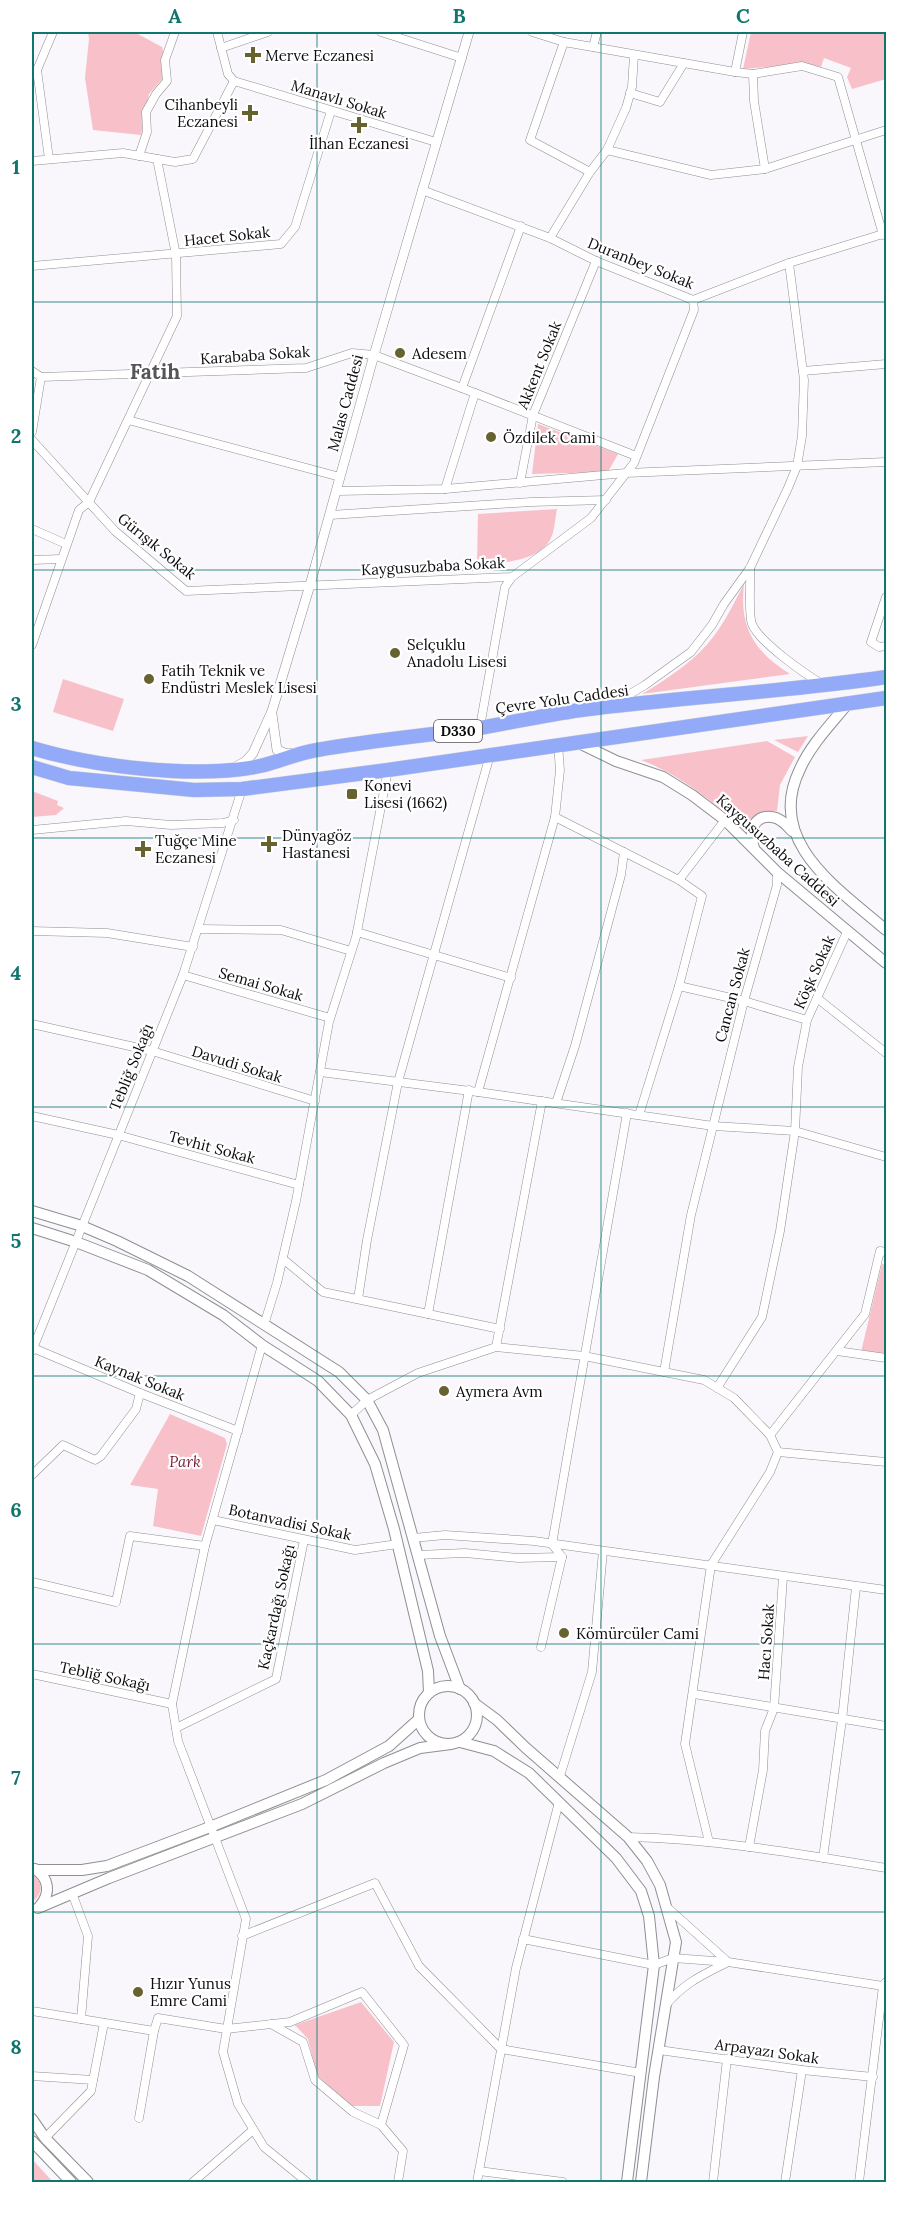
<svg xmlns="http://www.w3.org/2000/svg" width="918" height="2214" viewBox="0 0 918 2214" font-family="Lora,serif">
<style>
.green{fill:#f8c1ca}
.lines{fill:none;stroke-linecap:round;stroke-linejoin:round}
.minor-casing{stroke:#8f8e92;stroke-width:9}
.tertiary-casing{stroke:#8f8e92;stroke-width:10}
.secondary-casing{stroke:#8f8e92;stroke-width:12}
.trunk-casing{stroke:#d3d3d3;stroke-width:15}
.minor{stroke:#fff;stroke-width:8}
.tertiary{stroke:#fff;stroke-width:9}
.secondary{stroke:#fff;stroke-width:10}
.trunk{stroke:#93aaf8;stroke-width:14}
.grid{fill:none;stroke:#0f766e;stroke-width:1.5;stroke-opacity:0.55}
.poi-dot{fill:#676330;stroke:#fff;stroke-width:2}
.labels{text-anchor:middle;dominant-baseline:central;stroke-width:4.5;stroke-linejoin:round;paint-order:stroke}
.shield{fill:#fff;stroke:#555456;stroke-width:1.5}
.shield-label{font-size:14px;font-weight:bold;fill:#0c0b0d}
.poi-label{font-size:15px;fill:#0c0b0d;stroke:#fff;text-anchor:start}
.street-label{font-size:15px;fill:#0c0b0d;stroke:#fff}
.park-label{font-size:15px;font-style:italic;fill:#7a223c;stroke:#fff}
.district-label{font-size:21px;font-weight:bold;fill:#565559;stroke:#fff}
.neatline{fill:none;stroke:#0f766e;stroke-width:2}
.grid-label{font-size:20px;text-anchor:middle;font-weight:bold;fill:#0f766e}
</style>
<rect width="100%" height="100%" fill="#f9f7fc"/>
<!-- green -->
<g class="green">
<path d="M88 32H134L162 47 168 68 162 79 149 94 141 135 93 130 85 78 89 39Z"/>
<path d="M751 32H886V79L852 89 847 77 851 68 824 58 821 67 798 62 781 66 743 69Z"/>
<path d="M538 424 618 454 608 472 532 474Z"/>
<path d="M557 509C555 518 555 530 551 538 540 562 500 563 477 565L478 514Z"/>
<path d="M744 584C739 628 754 651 790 674L642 694C662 682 683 668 700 652 719 634 732 607 744 584Z"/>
<path d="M63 679 124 699 113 731 53 712Z"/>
<path d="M808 736 798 752 774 740Z"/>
<path d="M767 741 795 757 780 785 777 811C761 811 753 813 744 827 710 801 681 775 641 760Z"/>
<path d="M32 791 58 801 57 805 64 808 56 815 32 817Z"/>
<path d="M882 1264 886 1265V1356L861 1352Z"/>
<path d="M170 1414 225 1438 227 1444 201 1536 153 1526 158 1489 130 1485Z"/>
<path d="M32 1874C44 1882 43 1894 32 1902Z"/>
<path d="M361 2002 394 2042 380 2106H351L317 2075 308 2039 295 2025Z"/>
<path d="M32 2159 53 2182H32Z"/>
</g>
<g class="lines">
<!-- minor casing -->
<g class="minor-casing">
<g id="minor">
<path d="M381 32 462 58"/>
<path d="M532 32 564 42 735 72 753 74 802 66 838 77 883 235"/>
<path d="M564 42 530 140 590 172"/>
<path d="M593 47 597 32"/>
<path d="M221 48 268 32"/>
<path d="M735 72 743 32"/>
<path d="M753 74 754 101 765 169"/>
<path d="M234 81 436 142"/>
<path d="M630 93 660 102 684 63"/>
<path d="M607 150 711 175 765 169 886 130"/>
<path d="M139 156 147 132 146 112 156 94 167 81 165 60 175 32"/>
<path d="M49 159 37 70 53 32"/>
<path d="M32 161 123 153 175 162 193 159 234 81 228 74 217 32"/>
<path d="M422 190 550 238 596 261 693 300 789 263 886 233"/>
<path d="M550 238 590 172 607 150 626 108 632 87 634 55"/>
<path d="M32 266 281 244 295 227 331 111"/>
<path d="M32 371 41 377 306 368 352 353 374 355 475 393 445 489"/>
<path d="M803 371 886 364"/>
<path d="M462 388 521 226"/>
<path d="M475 393 636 456"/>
<path d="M128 420 340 477"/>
<path d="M32 432 41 377"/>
<path d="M32 440 115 531 186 591 512 577 591 518 634 463 694 310 693 300"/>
<path d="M520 483 533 415 596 261"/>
<path d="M337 491 445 489 626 473 886 462"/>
<path d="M330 515 531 502 606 500"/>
<path d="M32 529 66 544"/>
<path d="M32 560 61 559"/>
<path d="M750 568C751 580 748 614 752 624 759 642 805 674 822 684"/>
<path d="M886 597 871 642 879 647 886 646"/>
<path d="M32 645 79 510 89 502 177 316 176 255 157 159"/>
<path d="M610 701 625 697 645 685 691 652 712 625 724 604 750 568 788 488 797 466 802 436 804 380 789 263"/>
<path d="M477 728 481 721 505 587 512 577"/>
<path d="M555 817 679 880 702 896 679 986 639 1115"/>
<path d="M32 830 126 821 171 825 223 823 234 820"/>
<path d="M679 880 725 820"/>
<path d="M199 929 281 930 351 951"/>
<path d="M32 931 107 933 193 947"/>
<path d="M357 932 511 978"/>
<path d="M183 975 330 1018"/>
<path d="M679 986 744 1001 807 1020"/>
<path d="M817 998 886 1053"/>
<path d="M32 1024 152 1051 315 1101"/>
<path d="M320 1072 478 1092 713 1126 795 1131 886 1157"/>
<path d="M478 1092 555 817 560 770 558 745"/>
<path d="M556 1103 575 1046 621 875 624 852"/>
<path d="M32 1116 118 1135 299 1185"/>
<path d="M283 1259 323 1292 500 1329"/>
<path d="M358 1299 367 1240 398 1082 490 755"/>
<path d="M428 1314 469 1090"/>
<path d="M264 1325 277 1283 296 1201 329 1022 356 937 388 770"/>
<path d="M262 1345 205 1546 172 1704 178 1741 246 1919 223 2052 238 2104 264 2147 307 2182"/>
<path d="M496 1347 542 1101"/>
<path d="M33 1348 140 1393 238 1431"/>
<path d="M32 1351 183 975 242 789"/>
<path d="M837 1351 886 1358"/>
<path d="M664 1372 691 1215 744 1001 777 885V872"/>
<path d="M717 1388 762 1317 780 1231 795 1131 798 1067 807 1020 847 932"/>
<path d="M351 1415 367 1400 418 1373 496 1347 584 1356 704 1380 734 1398 770 1435 778 1452 770 1472 711 1565 685 1744 709 1842"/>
<path d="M770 1435 865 1314 880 1251 886 1252"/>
<path d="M778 1452 886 1462"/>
<path d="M32 1475 63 1445 95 1460 101 1456 136 1409 140 1393"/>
<path d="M213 1520 355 1550 398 1544"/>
<path d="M413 1538 445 1535 534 1541 886 1590"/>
<path d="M417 1555 465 1553 518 1558 562 1557"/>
<path d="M562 1557 552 1544 627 1113"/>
<path d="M32 1582 116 1602 130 1536 205 1546"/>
<path d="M541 1647 562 1557"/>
<path d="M32 1674 172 1704"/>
<path d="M694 1694 886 1726"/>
<path d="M176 1728 276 1679 304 1540"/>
<path d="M560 1776 592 1672 603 1551"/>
<path d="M628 1837C715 1839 801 1854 886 1868"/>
<path d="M749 1847 763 1770 765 1731 774 1708 783 1577"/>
<path d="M823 1858 842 1720 856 1587"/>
<path d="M72 1893 88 1936 81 2019"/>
<path d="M242 1936 375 1883 419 1966 501 2049 641 2073"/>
<path d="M523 1939 654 1965 673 1958 728 1962 883 1986"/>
<path d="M666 2005C685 1982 703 1975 728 1962L668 1908"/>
<path d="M32 2011 154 2031"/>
<path d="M271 2024 303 2042 315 2080 353 2112 381 2125"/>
<path d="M659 2050 802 2070 873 2077"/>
<path d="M32 2076 93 2080"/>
<path d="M139 2118 154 2031 158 2018 226 2029 290 2022 362 1992 404 2045 381 2125 403 2151 398 2182"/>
<path d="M45 2138 91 2091 104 2023"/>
<path d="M479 2171 563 2182"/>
<path d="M193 2182 253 2130"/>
<path d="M477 2182 516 1968 559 1802"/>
<path d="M713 2182 727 2059"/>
<path d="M785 2182 802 2070"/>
<path d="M859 2182 883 1986 886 1982"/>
</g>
</g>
<!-- tertiary casing -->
<g class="tertiary-casing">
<g id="tertiary">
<path d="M272 714 277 750 287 754 294 753"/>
<path d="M237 766 246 761 253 753 272 711 310 585 374 355 469 32"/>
</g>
</g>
<!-- secondary casing -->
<g class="secondary-casing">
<g id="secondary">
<path d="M849 702C832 723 811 744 800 769 764 842 839 889 886 930"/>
<path d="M577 742 616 761 663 777 692 795 725 820 777 872 886 963"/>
<path d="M754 848C749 835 752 814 772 817 780 818 787 825 792 831"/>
<path d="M32 1211 82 1226 117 1241 188 1276 339 1372 367 1400 383 1430 440 1636 460 1689"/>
<path d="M32 1228 76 1242 148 1270 223 1315 262 1345 318 1381 351 1415 375 1464 394 1529 428 1671 429 1693"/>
<circle cx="448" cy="1715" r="29"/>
<path d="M474 1703 497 1720 526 1748 628 1837 647 1861 660 1885 676 1942 654 2077 641 2182"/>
<path d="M460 1742 494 1751 529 1773 616 1858 641 1891 649 1916 654 1965 627 2182"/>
<path d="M35 1869C49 1878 51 1893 40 1906"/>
<path d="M37 1870H82L107 1866 210 1827 326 1780 389 1746 419 1719"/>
<path d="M38 1908 109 1878 302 1804 384 1763 420 1748 451 1744"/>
<path d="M32 2119 45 2138 88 2182"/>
<path d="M32 2141 71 2182"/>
</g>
</g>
<!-- trunk casing -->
<g class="trunk-casing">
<g id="trunk">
<path d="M32 748C95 767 195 779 260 766 279 762 297 753 317 750 368 741 421 736 474 729 509 723 545 715 581 710 682 697 785 692 886 677"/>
<path d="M32 767 69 778 132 784 194 790 242 789 388 770 886 698"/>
</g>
</g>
<!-- minor -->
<use href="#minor" class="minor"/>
<!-- tertiary -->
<use href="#tertiary" class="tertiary"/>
<!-- secondary -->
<use href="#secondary" class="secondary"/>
<!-- trunk -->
<use href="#trunk" class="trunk"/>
</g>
<!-- grid -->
<path class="grid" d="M317 32V2182M601 32V2182M32 302H886M32 570H886M32 838H886M32 1107H886M32 1376H886M32 1644H886M32 1912H886"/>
<!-- markers -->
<g class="poi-dot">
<path d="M250 46h6v6h6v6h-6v6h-6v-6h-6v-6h6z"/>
<path d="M247 104h6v6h6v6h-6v6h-6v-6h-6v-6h6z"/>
<path d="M356 116h6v6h6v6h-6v6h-6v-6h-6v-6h6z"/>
<circle cx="400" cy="353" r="6"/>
<circle cx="491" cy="437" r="6"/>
<circle cx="395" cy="653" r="6"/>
<circle cx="149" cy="679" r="6"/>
<rect x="346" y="788" width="12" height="12" rx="3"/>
<path d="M266 835h6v6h6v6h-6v6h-6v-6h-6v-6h6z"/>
<path d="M140 840h6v6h6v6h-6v6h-6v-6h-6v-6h6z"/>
<circle cx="444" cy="1391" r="6"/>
<circle cx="564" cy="1633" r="6"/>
<circle cx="138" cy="1992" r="6"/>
</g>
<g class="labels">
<!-- shield labels -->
<rect class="shield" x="434" y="720" width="48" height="22" rx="4.5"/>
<g class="shield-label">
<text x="458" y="731">D330</text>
</g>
<!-- poi labels -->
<g class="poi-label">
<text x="265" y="55">Merve Eczanesi</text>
<text x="238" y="104" text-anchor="end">Cihanbeyli<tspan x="238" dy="17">Eczanesi</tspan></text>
<text x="359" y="143" text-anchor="middle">İlhan Eczanesi</text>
<text x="412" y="353">Adesem</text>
<text x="503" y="437">Özdilek Cami</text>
<text x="407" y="644">Selçuklu<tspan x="407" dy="17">Anadolu Lisesi</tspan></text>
<text x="161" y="670">Fatih Teknik ve<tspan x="161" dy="17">Endüstri Meslek Lisesi</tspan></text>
<text x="364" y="785">Konevi<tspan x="364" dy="17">Lisesi (1662)</tspan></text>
<text x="282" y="835">Dünyagöz<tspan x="282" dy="17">Hastanesi</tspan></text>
<text x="155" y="840">Tuğçe Mine<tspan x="155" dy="17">Eczanesi</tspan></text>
<text x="456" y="1391">Aymera Avm</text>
<text x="576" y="1633">Kömürcüler Cami</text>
<text x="150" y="1983">Hızır Yunus<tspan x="150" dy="17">Emre Cami</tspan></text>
</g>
<!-- street labels -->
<g class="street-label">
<text transform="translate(339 99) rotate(17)">Manavlı Sokak</text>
<text transform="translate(227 236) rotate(-6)">Hacet Sokak</text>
<text transform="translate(641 263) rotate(22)">Duranbey Sokak</text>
<text transform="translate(255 355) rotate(-4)">Karababa Sokak</text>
<text transform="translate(539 365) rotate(-68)">Akkent Sokak</text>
<text transform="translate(345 403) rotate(-75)">Malas Caddesi</text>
<text transform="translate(157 546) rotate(39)">Gürışık Sokak</text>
<text transform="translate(433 566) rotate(-3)">Kaygusuzbaba Sokak</text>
<text transform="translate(562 699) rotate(-8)">Çevre Yolu Caddesi</text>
<text transform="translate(778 850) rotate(42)">Kaygusuzbaba Caddesi</text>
<text transform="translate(814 972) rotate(-66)">Köşk Sokak</text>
<text transform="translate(261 984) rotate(16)">Semai Sokak</text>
<text transform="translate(732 995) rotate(-75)">Cancan Sokak</text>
<text transform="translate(237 1064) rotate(17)">Davudi Sokak</text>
<text transform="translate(131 1067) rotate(-68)">Tebliğ Sokağı</text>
<text transform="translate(212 1147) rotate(15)">Tevhit Sokak</text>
<text transform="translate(140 1378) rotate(22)">Kaynak Sokak</text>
<text transform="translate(290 1522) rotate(12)">Botanvadisi Sokak</text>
<text transform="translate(276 1607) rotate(-78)">Kaçkardağı Sokağı</text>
<text transform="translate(766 1642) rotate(-86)">Hacı Sokak</text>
<text transform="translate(105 1676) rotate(12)">Tebliğ Sokağı</text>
<text transform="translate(767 2051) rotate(8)">Arpayazı Sokak</text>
</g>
<!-- park labels -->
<g class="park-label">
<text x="185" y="1461">Park</text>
</g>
<!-- district labels -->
<g class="district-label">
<text x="155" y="371">Fatih</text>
</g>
</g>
<!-- border -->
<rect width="918" height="2214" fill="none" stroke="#ffffff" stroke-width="66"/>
<rect x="33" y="33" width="852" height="2148" class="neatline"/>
<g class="grid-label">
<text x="175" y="23">A</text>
<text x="459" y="23">B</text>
<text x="743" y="23">C</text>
<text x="16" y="174">1</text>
<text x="16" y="443">2</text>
<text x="16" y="711">3</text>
<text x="16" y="980">4</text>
<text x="16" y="1248">5</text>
<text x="16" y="1517">6</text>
<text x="16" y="1785">7</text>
<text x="16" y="2054">8</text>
</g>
</svg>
